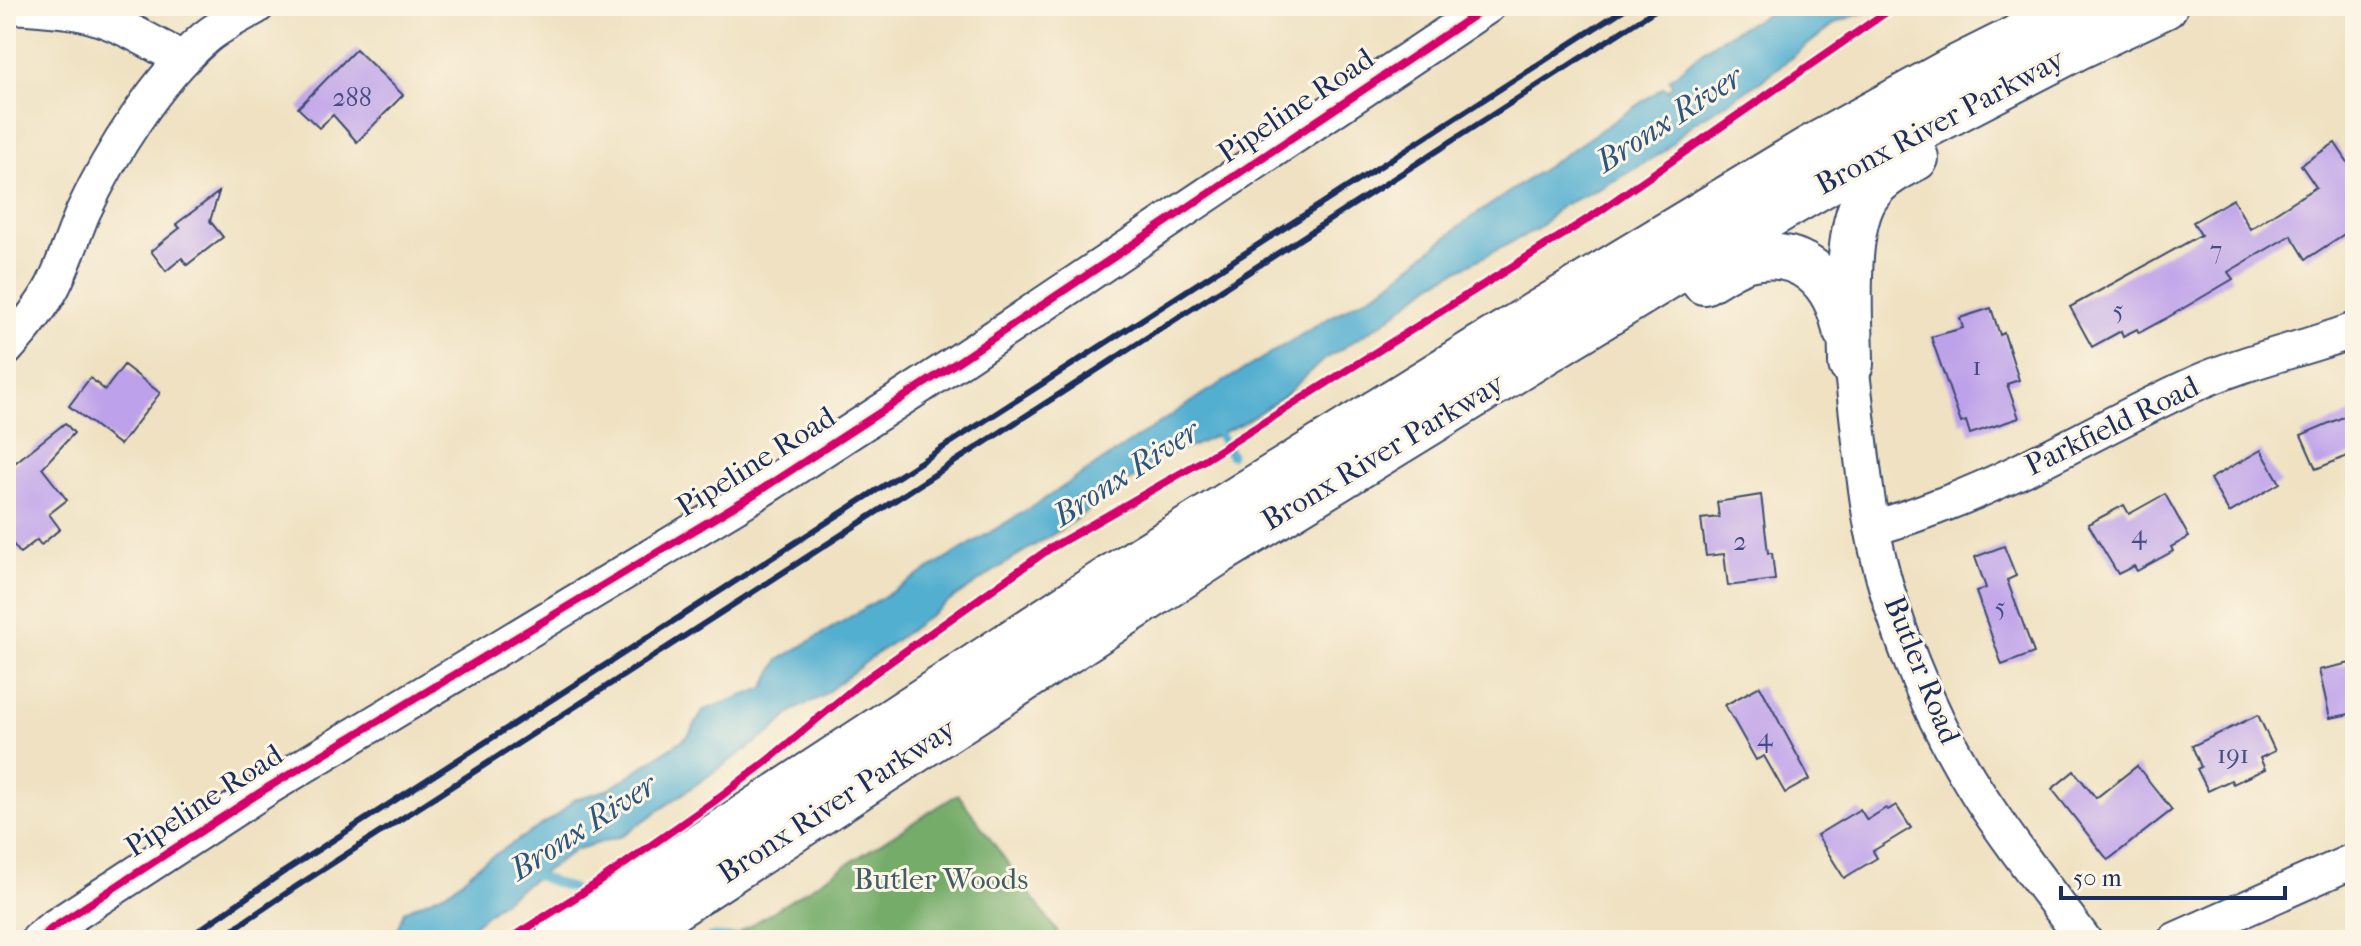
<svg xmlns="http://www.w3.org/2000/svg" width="2361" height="946" viewBox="0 0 2361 946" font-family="'IM FELL French Canon',serif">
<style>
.forest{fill:#74ac69;stroke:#486e64;stroke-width:2}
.water{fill:#52afd0;stroke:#366f97;stroke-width:2}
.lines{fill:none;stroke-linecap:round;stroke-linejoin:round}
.stream{stroke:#52afd0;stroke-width:9}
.building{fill:#bda1ea}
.minor-casing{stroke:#3b4a6d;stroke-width:38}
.highway-casing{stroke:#3b4a6d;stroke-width:48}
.minor{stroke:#fff;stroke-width:34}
.highway{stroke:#fff;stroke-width:44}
.rail{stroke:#1b2f5e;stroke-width:6}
.cycleway-casing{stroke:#fcf5e5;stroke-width:13}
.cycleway{stroke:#d6006c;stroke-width:8}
.labels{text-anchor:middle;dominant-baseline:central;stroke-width:6;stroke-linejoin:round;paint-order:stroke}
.number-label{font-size:26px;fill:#444c81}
.street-label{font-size:30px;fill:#1b2f5e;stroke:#fcf5e5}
.park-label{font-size:30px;fill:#3e5d66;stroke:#fcf5e5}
.water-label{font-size:32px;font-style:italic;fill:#2c5580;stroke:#fcf5e5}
</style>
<rect width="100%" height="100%" fill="#fcf5e5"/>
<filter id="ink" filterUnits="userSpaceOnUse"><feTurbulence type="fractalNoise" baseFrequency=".0125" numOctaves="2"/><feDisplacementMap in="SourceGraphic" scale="16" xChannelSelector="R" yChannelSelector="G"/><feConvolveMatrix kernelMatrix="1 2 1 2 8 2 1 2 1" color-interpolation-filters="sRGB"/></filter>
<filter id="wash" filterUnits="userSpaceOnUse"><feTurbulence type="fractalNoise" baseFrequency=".006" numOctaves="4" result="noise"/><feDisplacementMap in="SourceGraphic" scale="32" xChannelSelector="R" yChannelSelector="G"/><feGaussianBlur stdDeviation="1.8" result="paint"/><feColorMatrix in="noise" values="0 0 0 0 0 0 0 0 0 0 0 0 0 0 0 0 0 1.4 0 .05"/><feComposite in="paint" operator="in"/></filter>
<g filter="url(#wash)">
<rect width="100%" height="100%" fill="#efe1c1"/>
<!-- forest -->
<path class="forest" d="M958 794 1063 940H728Z"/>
<!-- water -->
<path class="water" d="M1786 6H1872L1866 12 1837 22 1760 82 1692 124 1662 153 1601 188 1561 206 1539 228 1433 283 1384 322 1321 362 1284 396 1243 423 1191 447 1161 456 1121 488 1060 530 1015 557 954 598 875 655 821 697 794 710 770 733 622 836 575 850 504 900 455 940H391L395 936 404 911 452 889 480 864 559 814 573 800 609 789 688 736 704 710 764 688 779 660 1040 502 1205 393 1329 318 1382 289 1465 222 1664 87 1668 91 1673 85 1669 79C1680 72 1688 63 1698 55 1724 33 1756 20 1786 6Z"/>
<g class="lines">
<!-- stream -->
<g class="stream">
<path d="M1213 424 1231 455"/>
<path d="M527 872 573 889"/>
<path d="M710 937 785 940"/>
</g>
</g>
<g id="blocks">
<!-- building -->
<g class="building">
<path d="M356 49 403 95 357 142 333 115 319 128 298 108Z"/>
<path d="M2335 143 2355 173V227L2306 259 2291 235 2228 272 2233 279 2165 319 2139 333 2137 329 2123 336 2121 331 2092 347 2070 307 2201 235 2193 222 2233 199 2250 229 2316 187 2301 165Z"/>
<path d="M219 192 210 221 223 237 187 265 182 258 166 271 151 251 180 228 176 224Z"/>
<path d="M1991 308 2000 335 2004 333 2019 380 2007 384 2019 418 1970 434 1966 421 1961 423 1931 337 1963 328 1960 318Z"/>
<path d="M124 365 160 393 120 445 69 406 90 378 105 390Z"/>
<path d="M2355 412V453L2316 469 2301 435Z"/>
<path d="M65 423 74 433 42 468 67 500 49 514 60 529 41 545 37 540 20 553 6 535V470Z"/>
<path d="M2261 450 2280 483 2229 513 2210 479Z"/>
<path d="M2165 494 2189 537 2171 547 2173 551 2137 571 2134 566 2118 574 2088 524 2124 505 2129 514Z"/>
<path d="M1761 495 1768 553H1772L1775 580 1728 586 1724 554 1706 556 1701 519 1719 517 1717 502Z"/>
<path d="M2004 546 2016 576 2007 580 2034 653 2002 665 1976 592 1986 588 1975 557Z"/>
<path d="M2355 662V713L2330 718 2319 670Z"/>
<path d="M1760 686 1810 779 1785 793 1764 756 1756 760 1725 705Z"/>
<path d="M2258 715 2275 751 2260 758 2265 769 2233 784 2231 780 2208 791 2197 769 2201 767 2192 746Z"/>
<path d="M2137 766 2172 810 2108 860 2052 789 2074 771 2096 798Z"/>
<path d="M1896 805 1911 828 1873 851 1877 858 1844 878 1817 835 1860 809 1867 820 1886 808 1888 810Z"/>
</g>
</g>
</g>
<g filter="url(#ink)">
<use href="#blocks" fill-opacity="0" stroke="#3b4a6d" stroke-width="2"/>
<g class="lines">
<!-- minor casing -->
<g class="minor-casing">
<g id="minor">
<path d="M6 6C29 7 52 8 74 12 113 18 148 41 182 59"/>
<path d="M6 349C23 330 41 309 53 286 65 262 73 236 83 212 110 154 157 79 205 38 220 25 240 16 257 6"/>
<path d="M1851 364C1858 418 1862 473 1872 527 1889 617 1928 715 1977 792 2009 843 2048 891 2084 940"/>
<path d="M1872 528C1898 522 1922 512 1947 503 2030 471 2107 424 2188 387 2241 362 2300 350 2355 330"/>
<path d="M38 940 51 929 267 788 756 493 956 363 1488 6"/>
<path d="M2175 940 2355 860"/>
</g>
</g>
<!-- highway casing -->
<g class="highway-casing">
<g id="highway">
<path d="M1704 282C1718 274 1733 263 1748 259 1802 247 1835 280 1845 330"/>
<path d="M1851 364C1851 320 1842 225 1870 191 1881 176 1899 167 1916 158"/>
<path d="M557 940 1110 578 1480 348 1807 150 1950 71 2080 6"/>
<path d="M625 940 1219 552 1731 238 1922 128 2080 46 2165 6"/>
</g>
</g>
<!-- minor -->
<use href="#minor" class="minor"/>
<!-- highway -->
<use href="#highway" class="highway"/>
<!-- rail -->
<g class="rail">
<path d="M185 940 282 873 1629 6"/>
<path d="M217 940 294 888 1661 6"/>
</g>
<!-- cycleway casing -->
<g class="cycleway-casing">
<g id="cycleway">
<path d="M38 940 51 929 267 788 756 493 956 363 1488 6"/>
<path d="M508 940 590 888 713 802 767 761 859 684 1049 549 1204 460 1591 217 1895 6"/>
</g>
</g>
<!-- cycleway -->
<use href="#cycleway" class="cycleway"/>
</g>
</g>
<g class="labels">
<!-- number labels -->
<g class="number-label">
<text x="352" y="97">288</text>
<text x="2216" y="250">7</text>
<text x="2118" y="310">5</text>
<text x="1977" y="366">1</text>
<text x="2139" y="534">4</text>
<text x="1740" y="541">2</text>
<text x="2000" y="607">5</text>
<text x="1765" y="737">4</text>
<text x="2233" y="754">191</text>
</g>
<!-- street labels -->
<g class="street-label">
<text transform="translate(1296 106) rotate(-34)">Pipeline Road</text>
<text transform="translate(1940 122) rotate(-28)">Bronx River Parkway</text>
<text transform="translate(2112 426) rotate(-26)">Parkfield Road</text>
<text transform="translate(1383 452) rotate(-31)">Bronx River Parkway</text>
<text transform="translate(756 462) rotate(-32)">Pipeline Road</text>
<text transform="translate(1922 670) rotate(68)">Butler Road</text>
<text transform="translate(204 801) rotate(-33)">Pipeline Road</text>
<text transform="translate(837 801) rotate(-33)">Bronx River Parkway</text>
</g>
<!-- park labels -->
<g class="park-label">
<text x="941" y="879">Butler Woods</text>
</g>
<!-- water labels -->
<g class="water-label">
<text transform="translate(1669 119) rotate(-33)">Bronx River</text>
<text transform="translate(1126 473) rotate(-33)">Bronx River</text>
<text transform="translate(583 827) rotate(-33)">Bronx River</text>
</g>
</g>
<!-- margin -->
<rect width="2361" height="946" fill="none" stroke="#fcf5e5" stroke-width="32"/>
<!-- scale -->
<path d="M2061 886v12h224v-12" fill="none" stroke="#1b2f5e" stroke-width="4"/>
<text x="2073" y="886" font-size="24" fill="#1b2f5e" stroke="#fcf5e5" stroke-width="6" paint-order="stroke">50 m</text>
</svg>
